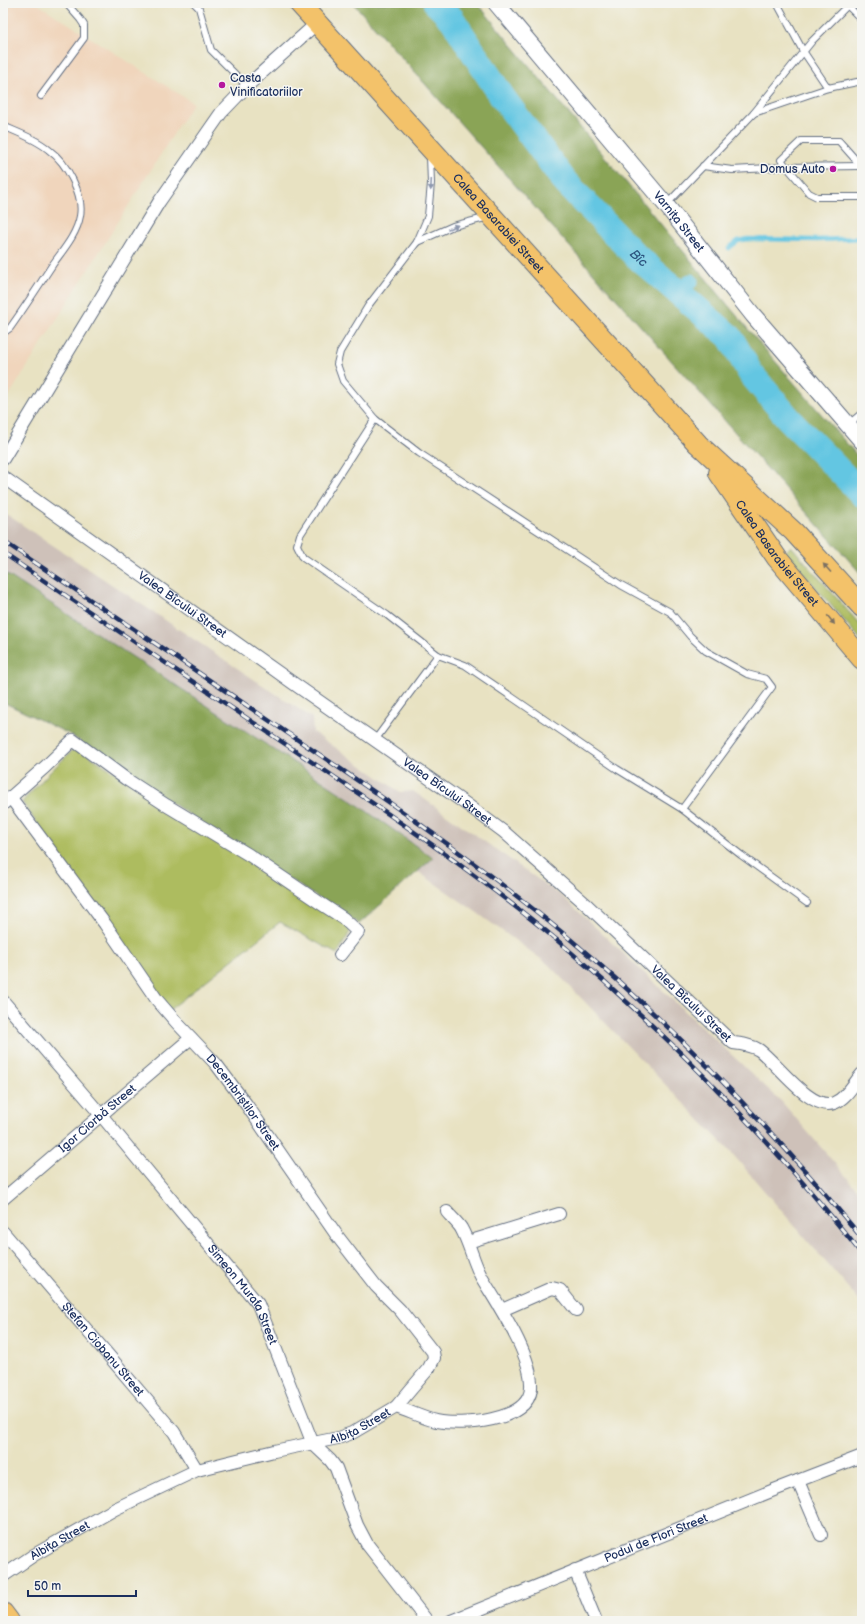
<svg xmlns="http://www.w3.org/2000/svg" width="865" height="1624" viewBox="0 0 865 1624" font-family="'Balsamiq Sans',sans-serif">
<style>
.built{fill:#f0d5bc}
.industrial{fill:#cec1b9}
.green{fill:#adbc5f;stroke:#64765e}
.forest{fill:#8aa456;stroke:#526a5a}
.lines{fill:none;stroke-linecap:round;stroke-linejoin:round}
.stream{stroke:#64c6e2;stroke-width:4.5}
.canal{stroke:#64c6e2;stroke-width:15}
.river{stroke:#64c6e2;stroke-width:26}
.service-casing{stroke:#636e81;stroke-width:8}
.minor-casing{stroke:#636e81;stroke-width:14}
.tertiary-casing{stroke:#636e81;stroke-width:18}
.primary-casing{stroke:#636e81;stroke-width:22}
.service{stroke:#fff;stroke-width:6}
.minor{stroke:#fff;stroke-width:12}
.tertiary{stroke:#fff;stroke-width:16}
.primary{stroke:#f3c26a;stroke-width:20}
.rail-casing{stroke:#1b2f5e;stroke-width:4.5}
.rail{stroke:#f6f6f2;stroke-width:3;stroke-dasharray:9;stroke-linecap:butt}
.oneway{fill:#8d97ae}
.oneway2{fill:#7c7163}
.poi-dot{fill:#b5179e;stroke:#f6f6f2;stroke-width:1.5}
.labels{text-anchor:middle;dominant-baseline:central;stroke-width:3;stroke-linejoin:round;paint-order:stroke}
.poi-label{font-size:12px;fill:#1b2f5e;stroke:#f6f6f2;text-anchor:start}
.street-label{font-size:12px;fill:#1b2f5e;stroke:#f6f6f2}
.water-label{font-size:13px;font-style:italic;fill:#2d557f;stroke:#f6f6f2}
</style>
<rect width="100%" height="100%" fill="#f6f6f2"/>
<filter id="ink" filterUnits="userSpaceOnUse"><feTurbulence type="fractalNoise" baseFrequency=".025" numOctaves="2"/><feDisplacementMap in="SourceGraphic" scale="8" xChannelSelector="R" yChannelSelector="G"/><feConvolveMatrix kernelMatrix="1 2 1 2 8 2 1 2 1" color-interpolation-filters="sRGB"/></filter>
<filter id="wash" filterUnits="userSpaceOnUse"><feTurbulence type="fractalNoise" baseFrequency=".012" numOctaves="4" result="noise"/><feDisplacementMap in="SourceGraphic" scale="16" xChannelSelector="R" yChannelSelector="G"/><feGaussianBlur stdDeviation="0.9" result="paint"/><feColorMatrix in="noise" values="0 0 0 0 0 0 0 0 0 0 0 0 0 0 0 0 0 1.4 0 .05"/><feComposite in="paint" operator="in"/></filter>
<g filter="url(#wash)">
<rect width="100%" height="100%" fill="#e8e2c2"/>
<!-- built -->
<path class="built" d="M3 3H36L193 103 3 405Z"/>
<!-- industrial -->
<path class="industrial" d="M3 512 312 718 313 732 400 792 413 791 563 897 781 1101 862 1195V1304L729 1150 548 964 469 907 125 668 3 590Z"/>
<!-- green -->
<g class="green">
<path d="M791 546 862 627V641L785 552Z"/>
<path d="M76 747 339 918 350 930 349 934 337 954 280 922 168 1011 22 802 49 773Z"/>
</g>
<!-- forest -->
<g class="forest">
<path d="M353 3H477L762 346 862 461V575Z"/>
<path d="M3 572 351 800 433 858 359 924 196 819 69 734 3 702Z"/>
</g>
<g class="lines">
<!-- stream -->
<path class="stream" d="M729 248 738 241 747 239 818 240 862 238"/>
<!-- canal -->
<path class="canal" d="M678 292 691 281"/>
<!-- river -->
<path class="river" id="s1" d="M436 3 452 19 503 98 566 183 636 256 730 337 751 374 789 419 862 494"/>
</g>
</g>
<g filter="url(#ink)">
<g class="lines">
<!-- service casing -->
<g class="service-casing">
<g id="service">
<path d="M194 3 199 8 211 50 247 86"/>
<path d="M777 3 803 51 828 88"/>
<path d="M847 5 862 20"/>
<path d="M41 96 84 38V25L80 19 66 3"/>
<path d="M754 113 812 41 850 3"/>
<path d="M3 126C19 133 36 139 49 150 67 163 84 195 80 216 77 234 63 250 53 264 39 285 25 307 10 328L3 333"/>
<path d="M430 156 431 183 428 216 417 242 368 306 340 352 337 364 343 381 375 419 419 453 621 585 670 612 690 636 706 651 747 674 766 679 772 687 682 809"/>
<path d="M703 166 732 170 786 167 861 166"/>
<path d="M862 167 839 141H801L781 160 809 193 817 197H862"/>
<path d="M666 205 754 113 828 88 862 81"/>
<path d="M417 242 453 226 489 217"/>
<path d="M375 419 300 535 297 545 303 557 387 615 438 655 465 665 617 769 682 809 741 855 807 903"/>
<path d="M849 424 862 413"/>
<path d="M375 740 438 655"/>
</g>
</g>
<!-- minor casing -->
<g class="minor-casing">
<g id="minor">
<path d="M3 459 159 202 221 113 247 86 317 23"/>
<path id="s2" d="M3 477 293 683 469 806 504 832 588 906 733 1043C742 1044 751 1045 759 1050 777 1063 811 1112 834 1103 846 1099 854 1083 862 1074"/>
<path id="s3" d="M11 798 105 924 157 1000 177 1023 216 1064 246 1104 338 1237 376 1286 400 1310 433 1352 434 1358 429 1368 396 1407"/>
<path d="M3 804 45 767 73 740 126 779 166 805 249 855 320 903 343 918 358 932 340 955"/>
<path id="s4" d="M3 1001 101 1115 258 1304 313 1444 330 1460 336 1468 357 1525 367 1544 427 1621"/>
<path id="s5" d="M3 1199 191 1038"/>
<path id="s6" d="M3 1232 174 1432 197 1470"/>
<path d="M468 1242 559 1214"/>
<path d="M502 1310 552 1288 560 1290 576 1310"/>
<path d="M798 1481 821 1535"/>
<path d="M575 1570 596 1621"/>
<path id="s7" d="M3 1576 34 1555 115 1509 197 1470 274 1451 338 1438 352 1433 396 1407C409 1411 422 1418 436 1421 461 1426 529 1422 531 1388 533 1356 498 1305 482 1278 473 1262 470 1244 461 1228 457 1222 451 1217 447 1212"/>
<path id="s8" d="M451 1621 774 1490 862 1456"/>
</g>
</g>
<!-- tertiary casing -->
<g class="tertiary-casing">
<g id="tertiary">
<path id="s9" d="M496 3 666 205 753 315 862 441"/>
</g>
</g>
<!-- primary casing -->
<g class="primary-casing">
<g id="primary">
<path id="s10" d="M299 3 698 444 794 532 862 607"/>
<path id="s11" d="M719 473 777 558 862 659"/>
<path d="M3 1613 9 1621"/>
</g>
</g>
<!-- service -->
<use href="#service" class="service"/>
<!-- minor -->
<use href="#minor" class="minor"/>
<!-- tertiary -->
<use href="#tertiary" class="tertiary"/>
<!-- primary -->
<use href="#primary" class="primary"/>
<!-- rail casing -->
<g class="rail-casing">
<g id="rail">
<path d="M3 541C97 604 192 668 286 732 383 797 480 864 570 939 677 1029 773 1130 862 1238"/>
<path d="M3 553C102 620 201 687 300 754 388 813 476 873 558 941 669 1035 771 1140 862 1254"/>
</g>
</g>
<!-- rail -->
<use href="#rail" class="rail"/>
</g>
<!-- one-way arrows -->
<defs><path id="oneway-solid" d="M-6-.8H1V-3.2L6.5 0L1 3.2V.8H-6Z"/></defs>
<g class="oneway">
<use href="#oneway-solid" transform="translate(431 185) rotate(93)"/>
<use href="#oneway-solid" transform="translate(453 227) rotate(-21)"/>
</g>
<g class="oneway2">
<use href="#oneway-solid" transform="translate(827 568) rotate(-132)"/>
<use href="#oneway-solid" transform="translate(831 620) rotate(51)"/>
</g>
</g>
<!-- markers -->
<g class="poi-dot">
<circle cx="222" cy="85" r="4"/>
<circle cx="833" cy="169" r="4"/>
</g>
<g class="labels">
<!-- poi labels -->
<g class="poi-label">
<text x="230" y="78">Casta<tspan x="230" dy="14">Vinificatoriilor</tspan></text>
<text x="825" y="169" text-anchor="end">Domus Auto</text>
</g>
<!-- street labels -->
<g class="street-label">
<text stroke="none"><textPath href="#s9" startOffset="285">Varnița Street</textPath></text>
<text stroke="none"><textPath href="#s10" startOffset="297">Calea Basarabiei Street</textPath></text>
<text stroke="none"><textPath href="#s11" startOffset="99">Calea Basarabiei Street</textPath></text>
<text stroke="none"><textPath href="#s2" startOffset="220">Valea Bîcului Street</textPath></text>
<text stroke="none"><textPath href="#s2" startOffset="544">Valea Bîcului Street</textPath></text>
<text stroke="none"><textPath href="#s2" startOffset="868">Valea Bîcului Street</textPath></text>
<text stroke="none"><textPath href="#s3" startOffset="383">Decembriștilor Street</textPath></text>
<text stroke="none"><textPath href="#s5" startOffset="124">Igor Ciorbă Street</textPath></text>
<text stroke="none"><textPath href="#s4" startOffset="380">Simeon Murafa Street</textPath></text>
<text stroke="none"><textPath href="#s6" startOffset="154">Ștefan Ciobanu Street</textPath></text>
<text stroke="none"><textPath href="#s7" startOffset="391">Albița Street</textPath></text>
<text stroke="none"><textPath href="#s8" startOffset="221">Podul de Flori Street</textPath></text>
<text stroke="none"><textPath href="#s7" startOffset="67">Albița Street</textPath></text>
</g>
<!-- water labels -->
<g class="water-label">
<text stroke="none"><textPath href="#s1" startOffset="327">Bîc</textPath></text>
</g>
</g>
<!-- margin -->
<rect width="865" height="1624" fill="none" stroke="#f6f6f2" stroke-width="16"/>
<!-- scale -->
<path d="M28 1590v6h108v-6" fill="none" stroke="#1b2f5e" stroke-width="2"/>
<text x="34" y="1590" font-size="12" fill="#1b2f5e" stroke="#f6f6f2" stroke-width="3" paint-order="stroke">50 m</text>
</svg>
